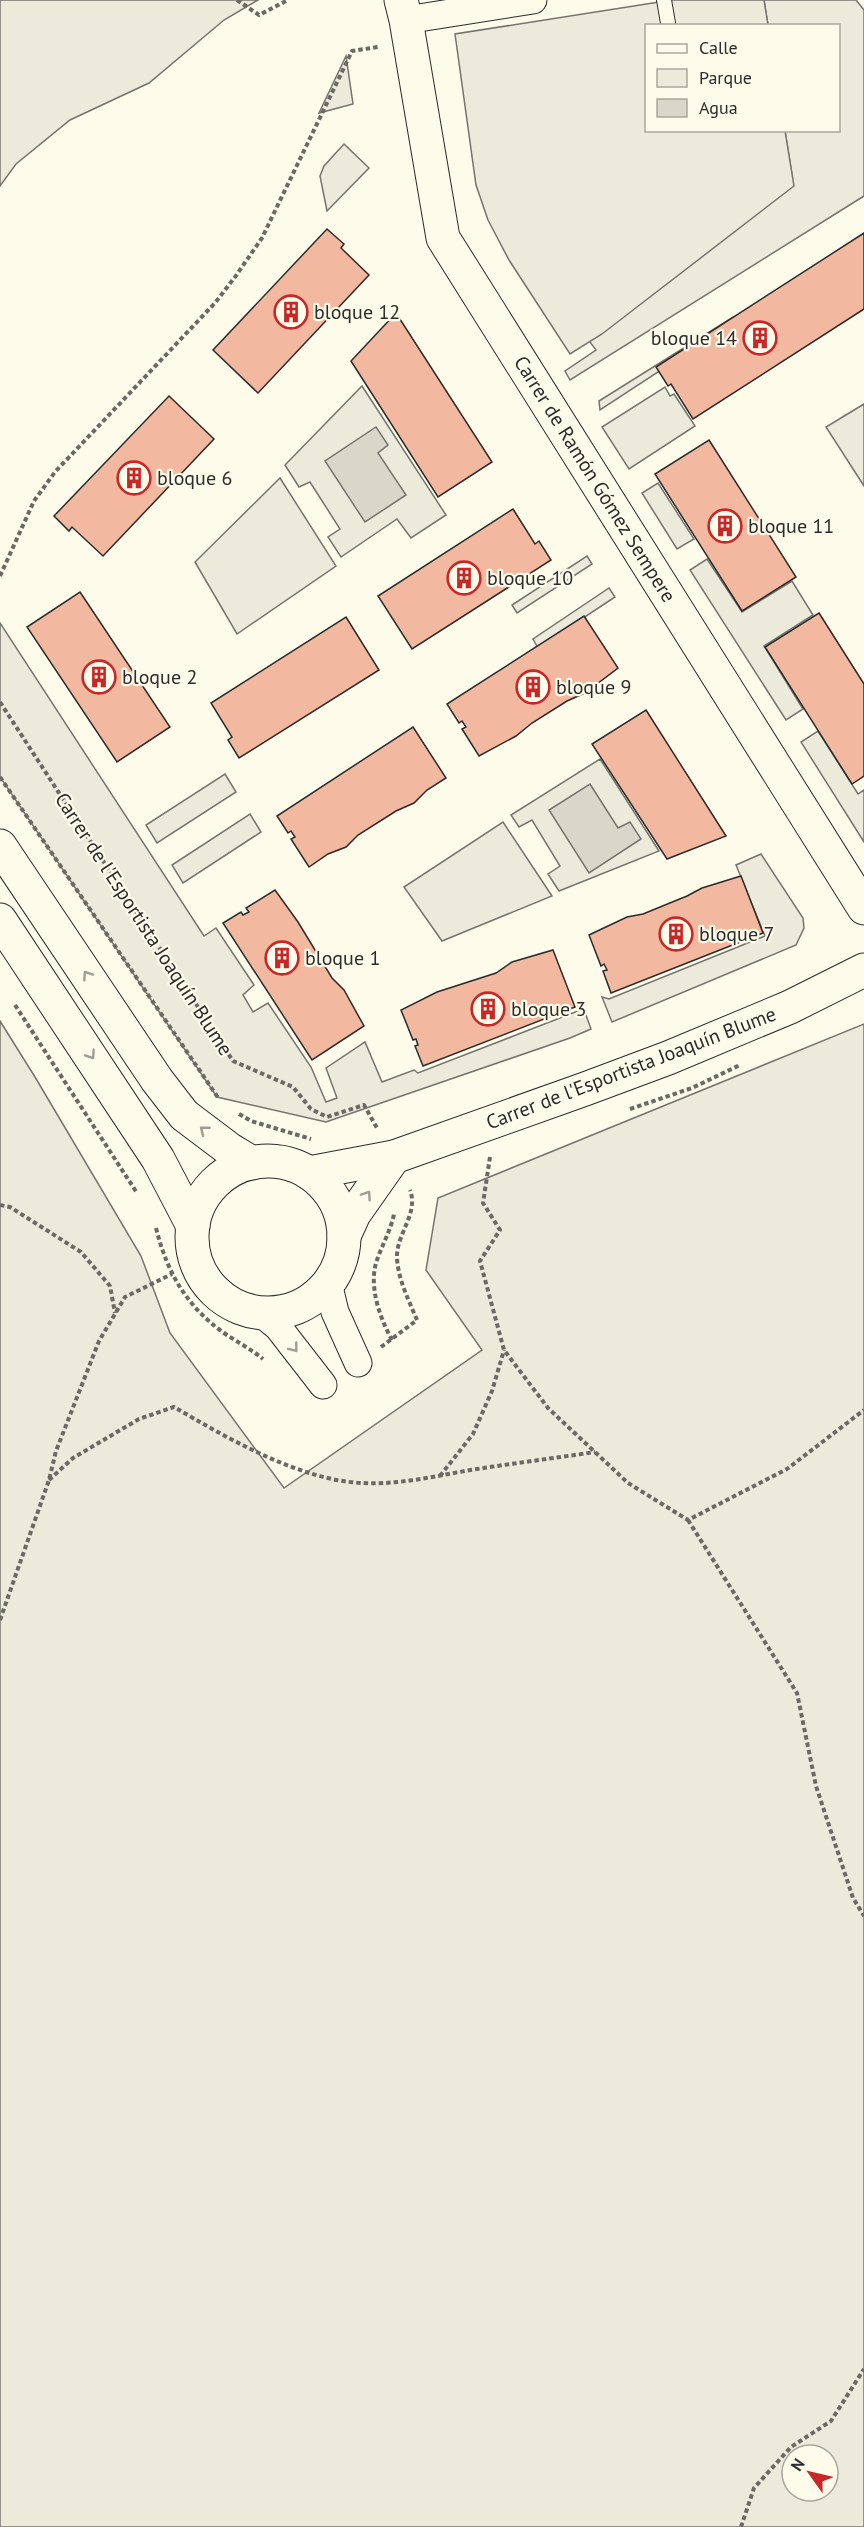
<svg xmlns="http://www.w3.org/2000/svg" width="864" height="2527" viewBox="0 0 864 2527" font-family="'PT Sans',sans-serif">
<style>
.green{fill:#ecebdb;stroke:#74746e;stroke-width:1.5;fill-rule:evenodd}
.parking{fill:#eceadb;stroke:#74746e;stroke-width:1.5}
.water{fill:#d8d7c9;stroke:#74746e;stroke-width:1.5}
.building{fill:#f2b8a0;stroke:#2b2b2b;stroke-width:1.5}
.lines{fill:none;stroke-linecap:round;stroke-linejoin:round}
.service-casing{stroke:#2b2b2b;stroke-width:16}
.minor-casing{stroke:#2b2b2b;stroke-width:29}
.tertiary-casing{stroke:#2b2b2b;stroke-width:35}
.secondary-casing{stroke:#2b2b2b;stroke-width:35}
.path{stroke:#6a6964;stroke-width:4;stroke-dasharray:4.5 3;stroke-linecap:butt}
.service{stroke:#fdfbea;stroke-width:14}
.minor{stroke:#fdfbea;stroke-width:27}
.tertiary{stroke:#fdfbea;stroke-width:33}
.secondary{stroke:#fdfbea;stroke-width:33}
.oneway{stroke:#9e9d94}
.labels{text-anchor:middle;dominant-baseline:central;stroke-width:4.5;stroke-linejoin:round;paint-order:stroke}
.poi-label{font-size:20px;fill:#2b2b2b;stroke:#fdfbea;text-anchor:start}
.street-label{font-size:20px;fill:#2b2b2b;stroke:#fdfbea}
</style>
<rect width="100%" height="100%" fill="#fdfbea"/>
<!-- green -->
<g class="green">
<path d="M0 0H258L224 20 149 83 70 120 16 164 0 186Z"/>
<path d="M764 0H856L864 10V196L570 380 565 371 596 350 584 334 792 175 785 131 838 130V26L768 25Z"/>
<path d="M346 56 353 104 319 113Z"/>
<path d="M344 144 369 168 327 211 320 176 324 166Z"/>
<path d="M733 317 739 319 600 410 599 401Z"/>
<path d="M362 386 446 515 411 538 397 519 341 557 328 537 340 529 310 482 299 487 285 465Z"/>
<path d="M665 387 670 396 674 394 695 426 629 469 602 427Z"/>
<path d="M864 404V486L826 427Z"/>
<path d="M280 478 336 566 237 634 195 562Z"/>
<path d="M658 483 694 539 677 549 642 493Z"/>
<path d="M587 556 592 564 517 613 512 605Z"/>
<path d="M707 559 742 612 792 581 813 615 764 646 803 709 786 720 690 570Z"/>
<path d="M609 588 615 597 538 648 533 639Z"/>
<path d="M0 623 204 936 216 928 254 985 243 995 253 1012 268 1003 311 1067 326 1102 337 1098 326 1068 365 1042 382 1082 414 1070 418 1073 578 1011V1006L582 1004 591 1029 570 1038 326 1122 217 1097 0 777Z"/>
<path d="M818 731 858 794 864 790V842L801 742Z"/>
<path d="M600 759 659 851 559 891 548 874 560 866 532 820 519 827 511 815Z"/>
<path d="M225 774 236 792 157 843 146 825Z"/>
<path d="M250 814 261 832 183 883 172 865Z"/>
<path d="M503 822 552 896 442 941 404 887Z"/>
<path d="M761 854 803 918 804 928 796 945 612 1022 602 997 609 999 765 936 736 865Z"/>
<path d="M0 1021 35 1077 141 1256 170 1333 284 1488 482 1350 426 1270 438 1198 864 1024V2527H0ZM792 2455H828V2491H792Z"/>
</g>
<!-- parking -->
<path class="parking" d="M672 0H764L768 25 646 26V130L785 131 794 186 602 334 570 354 509 260 488 220 476 185 455 34Z"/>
<!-- water -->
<g class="water">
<path d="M376 427 388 445 378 453 406 495 365 522 325 461Z"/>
<path d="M590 784 618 828 630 822 641 839 589 873 549 810Z"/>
</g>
<!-- building -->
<g class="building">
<path d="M327 229 344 244 341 248 369 275 258 393 213 350Z"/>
<path d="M864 233V309L693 419 671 384 668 386 656 367Z"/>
<path d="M396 313 492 462 438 497 351 361Z"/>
<path d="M169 396 214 439 103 556 72 527 69 531 54 516Z"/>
<path d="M709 440 796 577 742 611 655 474Z"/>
<path d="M513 509 535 544 539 541 551 560 412 649 378 596Z"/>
<path d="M80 592 170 727 117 762 27 627Z"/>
<path d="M819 613 864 684V776L852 784 765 647Z"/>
<path d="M584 616 618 668 585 693 567 701 532 723 516 736 479 756 462 729 466 727 462 721 459 723 447 704Z"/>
<path d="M346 617 379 670 239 758 228 740 232 737 211 703Z"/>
<path d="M646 710 726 836 667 859 592 744Z"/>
<path d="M413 727 446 778 427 790 414 803 396 811 358 835 346 847 328 854 309 867 291 839 295 837 291 831 288 833 277 816Z"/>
<path d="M741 876 763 933 611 993 603 971 607 970 604 964 601 966 589 935 627 917 643 914 687 896 702 888Z"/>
<path d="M275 890 298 922 332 978 344 990 364 1026 312 1060 223 923 241 912 243 915 249 912 246 908Z"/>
<path d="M553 950 575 1007 423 1066 415 1046 418 1045 416 1039 413 1040 401 1010 437 992 496 973 512 962Z"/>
</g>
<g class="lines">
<!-- service casing -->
<g class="service-casing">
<path id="service" d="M664 0 668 23"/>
</g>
<!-- minor casing -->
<g class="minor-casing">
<g id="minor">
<path d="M406 20 533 0"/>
<path d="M328 1283 335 1312 358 1363"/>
<path d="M262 1314 278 1327 323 1385"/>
</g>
</g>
<!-- tertiary casing -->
<g class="tertiary-casing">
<g id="tertiary">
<path d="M401 0 406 20 443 238 864 908"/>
<path d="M309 1173 394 1157 585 1089 668 1058 790 1007 864 970"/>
<path d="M344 1236 354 1214 394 1157"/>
</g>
</g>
<!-- secondary casing -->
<g class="secondary-casing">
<g id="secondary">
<path d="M0 846 157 1080 184 1115 229 1149 252 1163"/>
<path d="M0 920 158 1159 193 1226"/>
<circle cx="268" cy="1237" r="76"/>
</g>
</g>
<!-- path -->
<g class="path">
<path d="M237 0 259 15 288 0"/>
<path d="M0 576 34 501 55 472 215 303 235 277 262 238 352 51 378 47"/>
<path d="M0 702 233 1061 293 1087 311 1109 327 1117 364 1105 377 1128"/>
<path d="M0 777 219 1099"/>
<path d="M15 1005 137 1193"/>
<path d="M630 1109 692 1088 740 1065"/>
<path d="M239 1114 251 1121 311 1139"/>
<path d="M490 1157 483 1203 500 1230 480 1261 504 1350 548 1408 628 1483 688 1520 787 1469 864 1410"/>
<path d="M0 1205 10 1207 81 1252 110 1286 115 1313"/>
<path d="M156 1228C167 1272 186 1306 224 1333 237 1342 251 1349 263 1359"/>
<path d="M392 1340C380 1318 369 1288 376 1263 381 1247 391 1230 394 1214"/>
<path d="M381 1347 417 1320C409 1301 398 1279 397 1258 396 1234 419 1214 410 1190"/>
<path d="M440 1476 473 1434 492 1391 504 1350"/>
<path d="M49 1480 73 1458 139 1419 174 1407C227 1438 301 1481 363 1483 402 1485 439 1475 477 1469 516 1463 555 1458 595 1452"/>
<path d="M688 1520 797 1693 816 1786 853 1898 864 1916"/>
<path d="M0 1620 49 1480 56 1451 99 1341 125 1297 172 1274"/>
<path d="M741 2527 754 2488 791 2447 831 2421 864 2369"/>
</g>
<!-- service -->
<use href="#service" class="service"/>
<!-- minor -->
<use href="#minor" class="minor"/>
<!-- tertiary -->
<use href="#tertiary" class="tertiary"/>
<!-- secondary -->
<use href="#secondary" class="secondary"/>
</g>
<!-- one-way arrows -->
<defs><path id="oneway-chevron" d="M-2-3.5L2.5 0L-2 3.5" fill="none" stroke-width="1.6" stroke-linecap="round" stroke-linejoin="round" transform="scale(1.5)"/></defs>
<g class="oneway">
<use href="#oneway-chevron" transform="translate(87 975) rotate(-124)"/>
<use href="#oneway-chevron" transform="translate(91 1055) rotate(56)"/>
<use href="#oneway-chevron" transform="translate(204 1130) rotate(-142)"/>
<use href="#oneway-chevron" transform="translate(367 1195) rotate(-56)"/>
<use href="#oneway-chevron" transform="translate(294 1348) rotate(52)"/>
</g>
<!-- icons -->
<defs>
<g id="building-ring" transform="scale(1.725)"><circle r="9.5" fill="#fdfbea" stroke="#c62828" stroke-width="1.5"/><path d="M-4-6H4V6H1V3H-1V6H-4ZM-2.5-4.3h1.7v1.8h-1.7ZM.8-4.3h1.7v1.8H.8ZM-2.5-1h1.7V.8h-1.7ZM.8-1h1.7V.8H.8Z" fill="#c62828"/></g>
</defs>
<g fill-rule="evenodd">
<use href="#building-ring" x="291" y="312"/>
<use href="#building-ring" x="760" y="338"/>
<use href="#building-ring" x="134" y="478"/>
<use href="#building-ring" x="725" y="526"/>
<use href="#building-ring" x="464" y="578"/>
<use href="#building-ring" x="99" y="677"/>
<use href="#building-ring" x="533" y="687"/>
<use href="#building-ring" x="676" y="934"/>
<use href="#building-ring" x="282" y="958"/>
<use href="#building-ring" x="488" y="1009"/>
</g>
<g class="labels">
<!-- poi labels -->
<g class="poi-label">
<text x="314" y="312">bloque 12</text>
<text x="737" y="338" text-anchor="end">bloque 14</text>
<text x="157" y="478">bloque 6</text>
<text x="748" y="526">bloque 11</text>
<text x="487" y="578">bloque 10</text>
<text x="122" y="677">bloque 2</text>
<text x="556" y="687">bloque 9</text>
<text x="699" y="934">bloque 7</text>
<text x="305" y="958">bloque 1</text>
<text x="511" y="1009">bloque 3</text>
</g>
<!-- street labels -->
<g class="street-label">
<text transform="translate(595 479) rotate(58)">Carrer de Ramón Gómez Sempere</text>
<text transform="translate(144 924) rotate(57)">Carrer de l'Esportista Joaquín Blume</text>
<text transform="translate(631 1068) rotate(-21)">Carrer de l'Esportista Joaquín Blume</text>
</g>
</g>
<!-- legend -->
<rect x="645" y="24" width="195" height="108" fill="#fdfbea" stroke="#a9a89e" stroke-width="1.5"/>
<rect x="657" y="44" width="30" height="9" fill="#fdfbea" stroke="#a9a89e" stroke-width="1.5"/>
<text x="699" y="54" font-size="18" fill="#2b2b2b">Calle</text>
<rect x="657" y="69" width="30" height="18" fill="#ecebdb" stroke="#a9a89e" stroke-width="1.5"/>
<text x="699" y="84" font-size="18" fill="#2b2b2b">Parque</text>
<rect x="657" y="99" width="30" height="18" fill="#d8d7c9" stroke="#a9a89e" stroke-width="1.5"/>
<text x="699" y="114" font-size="18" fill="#2b2b2b">Agua</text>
<!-- north arrow -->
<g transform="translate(810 2473) rotate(304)"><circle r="28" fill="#fdfbea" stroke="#a9a89e" stroke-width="1.5"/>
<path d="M0-4.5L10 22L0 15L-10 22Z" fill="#c62828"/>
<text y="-9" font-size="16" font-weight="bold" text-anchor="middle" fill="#2b2b2b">N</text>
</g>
</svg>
